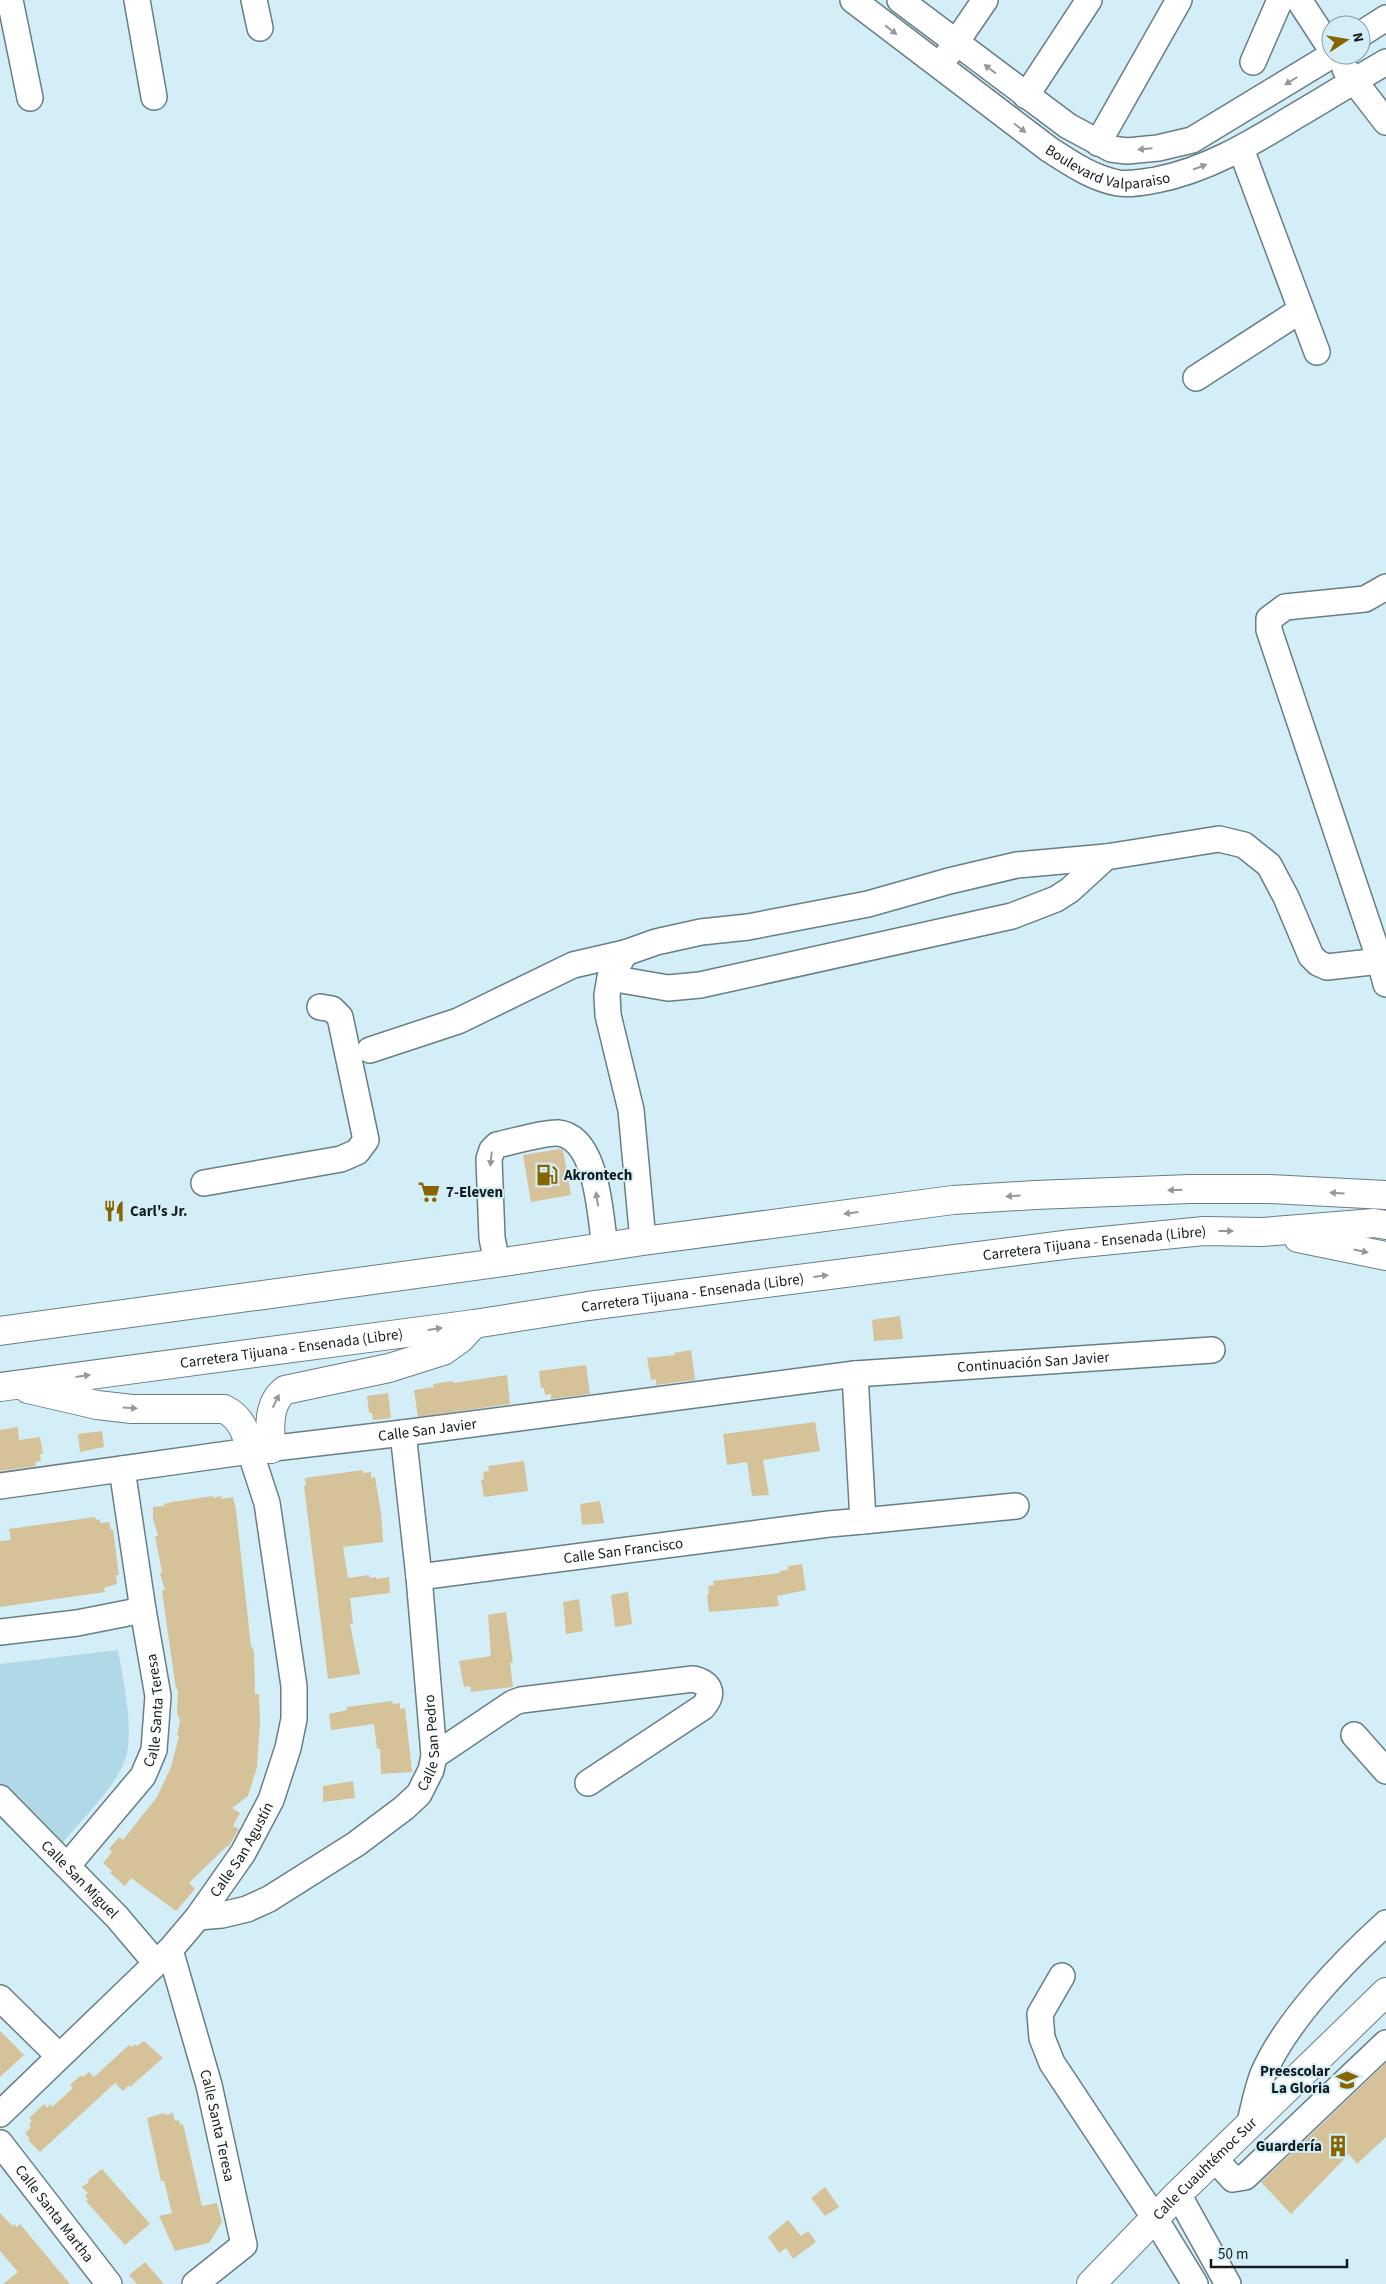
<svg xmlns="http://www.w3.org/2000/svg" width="1386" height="2284" viewBox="0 0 1386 2284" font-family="'Source Sans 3',sans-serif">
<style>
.green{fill:#b0d8e7}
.building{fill:#d5c299}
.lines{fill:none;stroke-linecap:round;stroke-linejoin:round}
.minor-casing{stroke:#677e87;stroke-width:28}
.major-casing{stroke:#677e87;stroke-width:30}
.highway-casing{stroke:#677e87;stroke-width:30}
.minor{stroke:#fff;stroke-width:25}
.major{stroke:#fff;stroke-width:28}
.highway{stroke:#fff;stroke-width:28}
.oneway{fill:#94989a}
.labels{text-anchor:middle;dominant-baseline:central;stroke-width:4;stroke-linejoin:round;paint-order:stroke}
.street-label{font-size:15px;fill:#121b1e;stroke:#d4eef7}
.poi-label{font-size:15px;font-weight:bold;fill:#121b1e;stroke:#d4eef7;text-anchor:start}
</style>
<rect width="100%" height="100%" fill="#d4eef7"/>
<!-- green -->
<path class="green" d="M118 1650C123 1681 135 1729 125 1760 116 1787 79 1822 61 1845L0 1787V1664Z"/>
<!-- building -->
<g class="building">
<path d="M559 1149 563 1150 571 1195 531 1202 523 1155Z"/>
<path d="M900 1316 903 1339 874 1341 872 1320Z"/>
<path d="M691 1350 695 1380 656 1385V1379L651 1380 647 1358 675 1355 674 1353Z"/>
<path d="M586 1365 590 1394 551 1399V1394L545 1395 544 1388H541L539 1371Z"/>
<path d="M507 1375 510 1404 418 1417 414 1390 434 1387 433 1384 453 1381V1383Z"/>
<path d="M388 1393 391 1418 373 1420 372 1413H369L367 1396Z"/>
<path d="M815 1422 820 1451 763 1460 769 1495 752 1496 747 1462 727 1465 723 1434Z"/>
<path d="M18 1427 19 1440 40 1437 43 1454H40L41 1461 35 1462 36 1466 0 1471V1430Z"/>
<path d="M102 1431 104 1447 80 1452 78 1434Z"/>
<path d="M524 1461 528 1491 484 1497 481 1480 484 1479 483 1472 489 1471 488 1466Z"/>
<path d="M363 1470V1473L371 1472V1478L375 1477 381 1513 383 1542 343 1547 348 1578 369 1575 370 1578 376 1577V1579L389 1577 390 1593 350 1598 353 1624H350L360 1674 328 1679 304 1486H306L305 1478Z"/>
<path d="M213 1496V1498L221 1496V1499L233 1497 236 1510 251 1646 254 1651 255 1694H259L260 1722 257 1767 248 1796 232 1808 240 1813 233 1826 239 1829 228 1847 227 1846 189 1883 195 1889 176 1911 131 1878 125 1886 110 1873 112 1871 103 1863 112 1852 109 1849 119 1837 123 1840 157 1797 171 1767 179 1736 177 1735 180 1721 177 1713 178 1689H176L164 1606 162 1590H165L160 1574 162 1572 155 1536H158L153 1519V1507L165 1506 164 1504 172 1502Z"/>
<path d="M600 1501 604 1523 582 1525 580 1504Z"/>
<path d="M95 1517 96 1520 100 1519V1523L109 1522 111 1530 113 1529 119 1575H116L117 1584 104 1588 105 1592 0 1607V1541L11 1540 9 1529Z"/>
<path d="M802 1564 806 1590 777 1596 779 1606 709 1612 707 1595 709 1594 708 1586 714 1585 713 1581 780 1573V1571L788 1570V1566Z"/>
<path d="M628 1592 632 1624 615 1627 611 1595Z"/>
<path d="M579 1599 583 1631 566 1634 563 1602Z"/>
<path d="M506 1612 513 1663H510L513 1687 471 1692 470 1686 464 1687 459 1661 491 1656 488 1615Z"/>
<path d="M392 1701 393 1704 400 1703V1709L405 1708 412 1772 381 1774 380 1749H377L374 1724 331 1730 329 1714 347 1710V1707Z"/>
<path d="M353 1781 355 1798 323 1802V1786Z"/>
<path d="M0 2031 24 2055 0 2077Z"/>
<path d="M144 2041 163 2058 130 2087 129 2085 123 2091 115 2083 40 2152 28 2140 30 2139 25 2133 31 2127 29 2124 32 2121 29 2118 44 2104 47 2108 50 2104 52 2107 73 2088 70 2085 81 2075 83 2077 89 2072 94 2077 129 2045 132 2047 135 2044 137 2046Z"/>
<path d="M1386 2063V2137L1357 2164 1349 2154 1291 2214 1261 2182Z"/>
<path d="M164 2113 165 2115 173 2113 175 2121 179 2120 180 2125 183 2124 202 2206 217 2203 222 2222 209 2243 175 2251 159 2216 172 2213 164 2181H161L147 2118Z"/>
<path d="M102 2169 150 2224 125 2245 86 2201 88 2199 85 2196 88 2193 82 2187 89 2182 88 2180Z"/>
<path d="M825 2187 839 2207 825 2216 811 2198Z"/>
<path d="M0 2213 12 2226 14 2224 17 2227 20 2224 70 2284H3L18 2272 0 2251Z"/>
<path d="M788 2220 801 2236 808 2231 816 2242 793 2259 786 2248 779 2253 768 2237Z"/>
<path d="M145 2262 164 2284H137L129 2275Z"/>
</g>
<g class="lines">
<!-- minor casing -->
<g class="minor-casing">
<g id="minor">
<path d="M10 0 30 98"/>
<path d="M137 0 154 97"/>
<path d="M254 0 260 28"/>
<path id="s1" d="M853 0 1050 150C1072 164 1092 178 1118 183 1131 185 1144 182 1156 180 1207 170 1250 144 1294 117 1325 99 1355 80 1386 62"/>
<path d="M900 0 1068 126 1111 149 1127 151 1158 148 1192 140 1332 55"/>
<path d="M1299 0 1331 49"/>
<path d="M1361 34 1386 18"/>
<path d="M946 57 985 0"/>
<path d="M1253 62 1280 0"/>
<path d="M1345 69 1386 122"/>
<path d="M1026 96 1089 0"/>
<path d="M1098 143 1179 0"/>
<path d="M1241 149 1317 352"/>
<path d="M1196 378 1301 310"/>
<path d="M1380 961 1269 630V619L1285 607 1365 599 1386 587"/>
<path d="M610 978 668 988 700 985 1012 916 1056 899 1070 890 1106 857"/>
<path d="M370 1050 458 1021 573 965 625 953"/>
<path d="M204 1183 341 1159 357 1152 366 1140 340 1017 332 1009 320 1007"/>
<path d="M643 1241 631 1110 608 1015 607 995 610 978 625 953 656 942 701 932 748 927 868 904 949 881 1017 865 1106 857 1219 839 1244 845 1269 865 1286 897 1311 956 1318 963 1327 967 1380 961 1386 984"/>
<path d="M497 1263 492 1238 489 1159 492 1150 497 1145C512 1142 544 1132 558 1133 598 1137 600 1216 605 1247"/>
<path id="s2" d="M0 1486 250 1451 403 1433 855 1374 1212 1350"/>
<path d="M863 1521 1016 1506"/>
<path id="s3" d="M419 1577 829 1524 863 1521 855 1374"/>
<path d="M0 1632 77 1623 143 1610"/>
<path d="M1354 1735 1386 1771"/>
<path d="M434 1756 513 1703 521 1700 693 1679C710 1683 715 1693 703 1707L588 1783"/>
<path id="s4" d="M0 1798 117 1917 156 1963"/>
<path id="s5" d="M68 1865 143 1776 154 1750 158 1696 143 1610 122 1469"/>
<path id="s6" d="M198 1917 222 1915 247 1909 269 1899 356 1844 404 1808 419 1794 431 1770 434 1756 433 1743 419 1577 403 1433"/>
<path id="s7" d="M170 1950 209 2085 244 2245 195 2284"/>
<path d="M1062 1976 1040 2014 1042 2038 1052 2063 1154 2217 1195 2284"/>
<path d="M0 1998 59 2056"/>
<path id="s8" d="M0 2114 170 1950 198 1917 243 1853 271 1800 288 1748 294 1719V1686L267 1503 250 1451"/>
<path d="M1250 2122C1254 2106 1257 2090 1263 2074 1286 2021 1343 1962 1386 1923"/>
<path id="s9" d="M0 2143 109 2284"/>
<path d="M1214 2158 1233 2179 1245 2177 1386 2043"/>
<path d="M1178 2194 1228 2284"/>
</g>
</g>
<!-- major casing -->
<g class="major-casing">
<g id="major">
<path id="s10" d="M1091 2284 1178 2194 1386 1992"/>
</g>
</g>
<!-- highway casing -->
<g class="highway-casing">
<g id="highway">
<path d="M1298 1238 1386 1256"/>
<path d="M0 1331 497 1263 643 1241 953 1200 1035 1195 1190 1189H1269L1386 1195"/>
<path id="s11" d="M0 1387 474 1324 588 1306 1072 1244 1204 1231 1262 1232 1374 1223 1386 1225"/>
<path d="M28 1389 97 1405 132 1409H224C241 1417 247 1433 250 1451"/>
<path d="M271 1449C270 1429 267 1404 285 1390L389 1368 443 1351 460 1339 474 1324"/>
</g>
</g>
<!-- minor -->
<use href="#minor" class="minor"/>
<!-- major -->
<use href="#major" class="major"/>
<!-- highway -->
<use href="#highway" class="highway"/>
</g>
<!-- one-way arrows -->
<defs><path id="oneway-solid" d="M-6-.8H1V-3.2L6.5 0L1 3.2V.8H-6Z" transform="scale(1.25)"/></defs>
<g class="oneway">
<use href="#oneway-solid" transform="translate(891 30) rotate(38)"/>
<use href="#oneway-solid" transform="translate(990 69) rotate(-143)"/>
<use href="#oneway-solid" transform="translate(1291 81) rotate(148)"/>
<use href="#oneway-solid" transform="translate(1020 128) rotate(37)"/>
<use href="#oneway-solid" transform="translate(1145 149) rotate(175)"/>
<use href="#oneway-solid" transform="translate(1200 167) rotate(-21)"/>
<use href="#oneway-solid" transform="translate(491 1159) rotate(96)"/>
<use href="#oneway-solid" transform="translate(1175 1190) rotate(179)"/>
<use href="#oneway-solid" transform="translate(1337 1193) rotate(-177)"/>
<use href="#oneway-solid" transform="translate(1013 1196) rotate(176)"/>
<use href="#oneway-solid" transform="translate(597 1199) rotate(-99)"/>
<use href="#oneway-solid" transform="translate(851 1213) rotate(173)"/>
<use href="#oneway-solid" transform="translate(1226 1231)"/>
<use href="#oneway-solid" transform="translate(1361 1251) rotate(12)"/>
<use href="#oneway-solid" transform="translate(821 1276) rotate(-7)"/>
<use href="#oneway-solid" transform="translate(435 1329) rotate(-8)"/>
<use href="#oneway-solid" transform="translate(83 1376) rotate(-8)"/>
<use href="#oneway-solid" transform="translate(276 1401) rotate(-64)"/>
<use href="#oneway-solid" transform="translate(130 1408) rotate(4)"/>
</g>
<!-- icons -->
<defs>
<g id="fuel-bare" transform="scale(1.725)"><path d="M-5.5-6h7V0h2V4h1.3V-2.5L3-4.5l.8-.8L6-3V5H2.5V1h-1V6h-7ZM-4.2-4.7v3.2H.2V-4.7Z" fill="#866500" stroke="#d4eef7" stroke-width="2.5" paint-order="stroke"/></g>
<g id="supermarket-bare" transform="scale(1.725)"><path d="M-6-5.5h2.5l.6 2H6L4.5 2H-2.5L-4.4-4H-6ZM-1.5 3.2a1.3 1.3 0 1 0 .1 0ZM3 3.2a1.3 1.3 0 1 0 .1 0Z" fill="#866500" stroke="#d4eef7" stroke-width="2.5" paint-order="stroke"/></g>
<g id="restaurant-bare" transform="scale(1.725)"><path d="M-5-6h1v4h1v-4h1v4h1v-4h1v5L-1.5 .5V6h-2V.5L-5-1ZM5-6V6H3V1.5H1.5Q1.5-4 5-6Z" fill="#866500" stroke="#d4eef7" stroke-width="2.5" paint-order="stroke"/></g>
<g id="school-bare" transform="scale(1.725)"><path d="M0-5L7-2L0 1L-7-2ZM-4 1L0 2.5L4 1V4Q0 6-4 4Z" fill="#866500" stroke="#d4eef7" stroke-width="2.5" paint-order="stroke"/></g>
<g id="building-bare" transform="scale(1.725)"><path d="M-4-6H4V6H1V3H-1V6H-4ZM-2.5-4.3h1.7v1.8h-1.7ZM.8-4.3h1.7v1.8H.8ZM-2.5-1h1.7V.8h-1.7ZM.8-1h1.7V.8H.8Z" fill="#866500" stroke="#d4eef7" stroke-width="2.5" paint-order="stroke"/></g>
</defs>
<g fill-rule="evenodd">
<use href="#fuel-bare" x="547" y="1175"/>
<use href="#supermarket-bare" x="429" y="1192"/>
<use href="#restaurant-bare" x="114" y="1211"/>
<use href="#school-bare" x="1347" y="2080"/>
<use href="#building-bare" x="1338" y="2146"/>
</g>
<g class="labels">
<!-- street labels -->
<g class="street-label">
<text stroke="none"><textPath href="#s1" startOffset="310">Boulevard Valparaiso</textPath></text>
<text stroke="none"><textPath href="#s11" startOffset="1104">Carretera Tijuana - Ensenada (Libre)</textPath></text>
<text stroke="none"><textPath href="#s11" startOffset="699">Carretera Tijuana - Ensenada (Libre)</textPath></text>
<text stroke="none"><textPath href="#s11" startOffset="294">Carretera Tijuana - Ensenada (Libre)</textPath></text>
<text stroke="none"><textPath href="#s2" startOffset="1041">Continuación San Javier</textPath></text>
<text stroke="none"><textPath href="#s2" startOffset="431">Calle San Javier</textPath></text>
<text stroke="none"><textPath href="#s3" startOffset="206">Calle San Francisco</textPath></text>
<text stroke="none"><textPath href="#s5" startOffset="184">Calle Santa Teresa</textPath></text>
<text stroke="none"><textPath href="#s6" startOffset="311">Calle San Pedro</textPath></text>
<text stroke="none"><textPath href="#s8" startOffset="360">Calle San Agustín</textPath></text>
<text stroke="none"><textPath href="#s4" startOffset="114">Calle San Miguel</textPath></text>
<text stroke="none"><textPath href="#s7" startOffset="182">Calle Santa Teresa</textPath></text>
<text stroke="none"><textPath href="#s10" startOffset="162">Calle Cuauhtémoc Sur</textPath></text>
<text stroke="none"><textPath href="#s9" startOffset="89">Calle Santa Martha</textPath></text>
</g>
<!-- poi labels -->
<g class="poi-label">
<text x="564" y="1175">Akrontech</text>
<text x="446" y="1192">7-Eleven</text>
<text x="130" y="1211">Carl's Jr.</text>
<text x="1330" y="2071" text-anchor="end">Preescolar<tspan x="1330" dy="17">La Gloria</tspan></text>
<text x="1322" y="2146" text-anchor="end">Guardería</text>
</g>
</g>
<!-- north arrow -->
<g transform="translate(1346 40) rotate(78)"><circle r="24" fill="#d4eef7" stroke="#869aa0"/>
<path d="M0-4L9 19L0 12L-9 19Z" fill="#866500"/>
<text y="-8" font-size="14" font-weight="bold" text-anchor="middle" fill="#121b1e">N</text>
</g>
<!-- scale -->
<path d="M1211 2259v8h136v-8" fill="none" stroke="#121b1e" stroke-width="2.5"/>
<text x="1218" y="2259" font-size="15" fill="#121b1e" stroke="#d4eef7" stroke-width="4" paint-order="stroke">50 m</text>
</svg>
